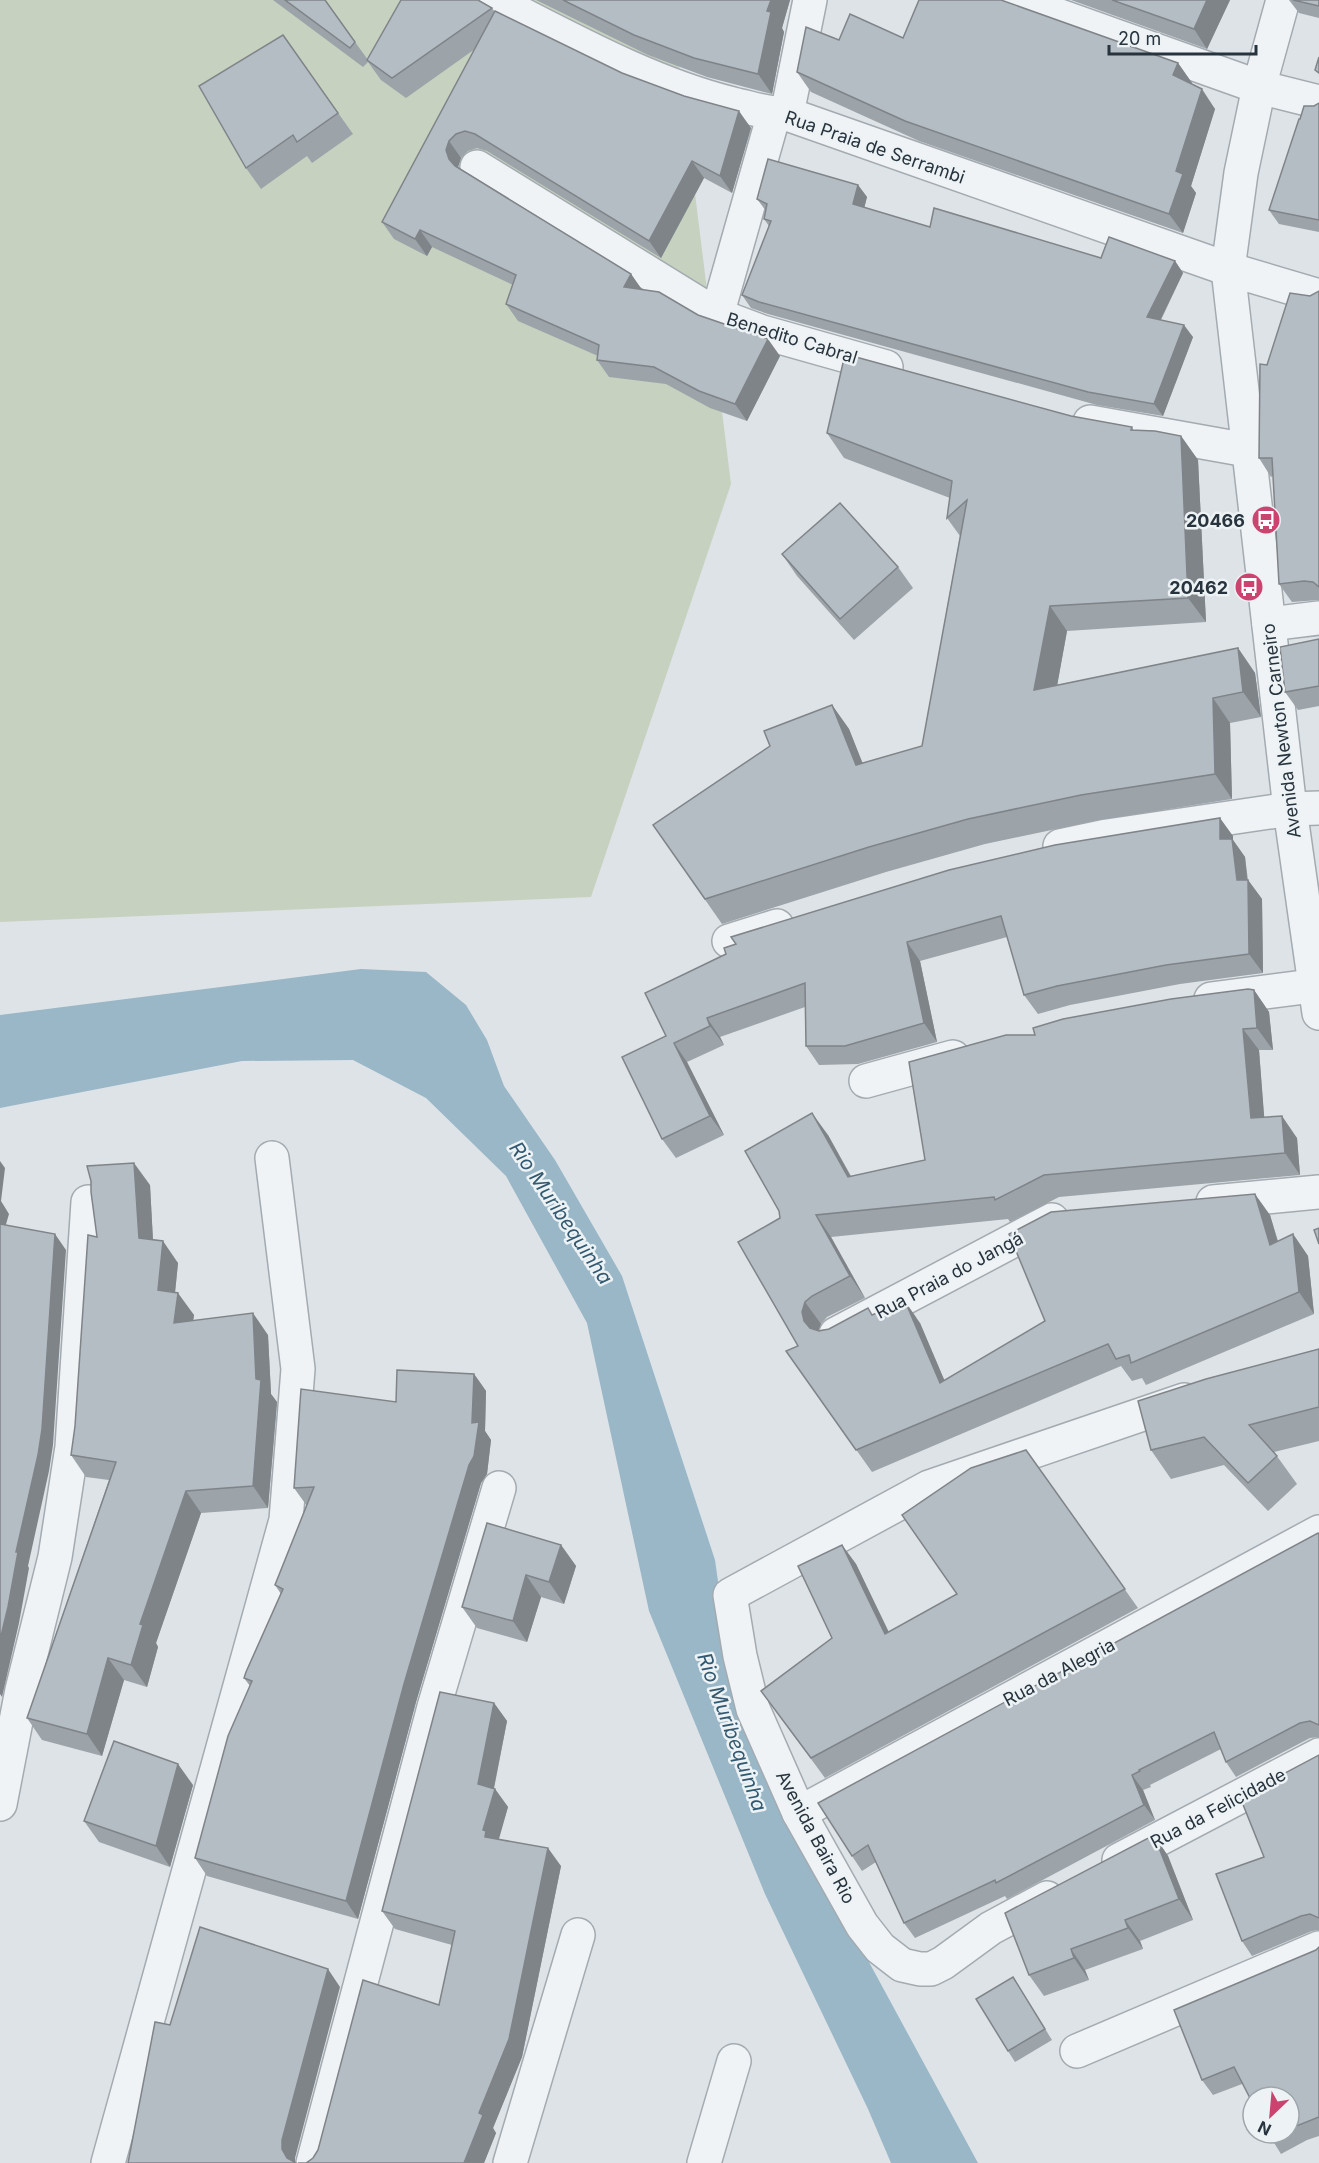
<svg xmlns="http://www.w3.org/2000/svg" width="1319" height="2163" viewBox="0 0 1319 2163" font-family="Inter,sans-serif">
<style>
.green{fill:#c7d1bf}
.water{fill:#99b7c7}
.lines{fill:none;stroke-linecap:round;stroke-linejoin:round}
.street-casing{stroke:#a3abb1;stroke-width:36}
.street{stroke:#f0f3f6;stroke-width:33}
.wall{fill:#9ca3a9}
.shaded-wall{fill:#7f8489}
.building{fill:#b5bdc4;stroke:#7f8489;stroke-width:1.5}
.labels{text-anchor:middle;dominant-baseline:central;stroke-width:5;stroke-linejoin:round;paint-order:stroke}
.street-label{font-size:18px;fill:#27333d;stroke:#edf2f5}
.poi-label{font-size:18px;font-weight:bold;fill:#27333d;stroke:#edf2f5;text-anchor:end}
.water-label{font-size:20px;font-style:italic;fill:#335970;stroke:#edf2f5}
</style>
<rect width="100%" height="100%" fill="#dee3e7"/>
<!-- green -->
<path class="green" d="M0 0H671L731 484 591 897 0 922Z"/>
<!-- water -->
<path class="water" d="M361 969 426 972 466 1005 487 1040 504 1086 555 1160 622 1276 715 1560 728 1652 787 1811 978 2163H891L868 2109 765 1894 649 1611 587 1323 506 1176 426 1098 353 1060 242 1061 0 1108V1015Z"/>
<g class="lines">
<!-- street casing -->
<g class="street-casing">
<g id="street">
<path d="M494 0C571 39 649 83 733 104 751 108 768 114 787 114L1228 269 1319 296"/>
<path d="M1015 0 1259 87 1319 102"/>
<path d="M1283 0 1259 87 1241 173 1228 269 1290 809 1319 1013"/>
<path d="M787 114 810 0"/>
<path d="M477 167 717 315 762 332 886 367"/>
<path d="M717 315 774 114"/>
<path d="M1090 422 1247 450"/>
<path d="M1269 624 1319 618"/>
<path d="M1060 846 1107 836 1290 809 1319 808"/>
<path d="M729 941 777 926"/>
<path d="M1211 999 1319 985"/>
<path d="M866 1081 953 1057"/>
<path d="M1213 1202 1319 1192"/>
<path d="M836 1334 1052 1220"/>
<path d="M0 1804 22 1690 55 1557 72 1447 88 1202"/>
<path d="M799 1813 1319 1532"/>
<path d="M1119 1860 1319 1755"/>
<path d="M1047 1898 991 1928 943 1963 931 1969H920L902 1965 880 1948 862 1925 799 1813 753 1709 740 1656 730 1595 929 1487 1184 1400"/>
<path d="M1077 2051 1319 1948"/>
<path d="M108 2163 286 1520 298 1369 272 1158"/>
<path d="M313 2163 434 1707 499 1488"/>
<path d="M510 2163 578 1935"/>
<path d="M704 2163 734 2061"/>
</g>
</g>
<!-- street -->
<use href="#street" class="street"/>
</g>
<!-- wall -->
<g class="wall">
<path d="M273 0H325L368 60 492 8 495 12 622 73 751 128 732 193 704 178 661 258 487 151 477 148 468 151 461 158 458 167 631 274 641 289 698 315 780 356 747 421 710 408 666 384 609 377 597 360 598 356 518 321 506 304 513 285 432 247 427 256 394 239 382 222 475 49 406 98 381 80 368 62 363 67Z"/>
<path d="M536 0H790L782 28 784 32 772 94 707 77 648 55Z"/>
<path d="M1071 0H1230L1207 49Z"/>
<path d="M1289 0H1319V18L1299 13Z"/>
<path d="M283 35 353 134 312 163 307 156 261 189 246 168Z"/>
<path d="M903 38 1178 63 1192 83 1191 84 1215 109 1191 186 1196 193 1183 233 919 141 811 92 797 72 839 40Z"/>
<path d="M1319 103V232L1279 224 1269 210 1300 119 1314 106Z"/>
<path d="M858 185 867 197 864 208 930 227 1101 258 1175 261 1183 273 1161 320 1193 337 1163 416 1097 405 768 314 751 308 742 295 769 226 764 219 766 211 757 199Z"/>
<path d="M1319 291V600L1292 602 1279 584 1273 476 1271 477 1259 458 1267 365 1310 296Z"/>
<path d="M1071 416 1132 427 1134 431 1181 436 1198 460 1206 622 1067 631 1057 685 1238 648 1255 673 1261 717 1230 723 1232 799 1099 820 985 844 886 872 722 924 653 825 832 705 849 729 862 763 922 746 960 536 947 518 950 498 844 458 827 433Z"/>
<path d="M782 554 898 567 913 588 854 640 797 576Z"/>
<path d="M1319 639V706L1298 710 1285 692Z"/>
<path d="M1233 836V840L1245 857 1248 880 1262 899 1263 973 1180 984 1070 1005 1038 1014 1024 995 1007 937 920 961 937 1042 858 1064 819 1065 806 1046 805 1007 720 1037 724 1045 687 1062 724 1135 676 1158 662 1139 666 1036 645 993Z"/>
<path d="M1254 990 1269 1012 1273 1050H1259L1264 1117 1297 1138 1300 1175 1059 1197 1010 1222 1008 1219 831 1237 865 1298 827 1317 821 1324 818 1330 829 1329 872 1314 920 1323 944 1380 1270 1215 1278 1241 1293 1234 1308 1256 1314 1314 1146 1385 1142 1378 1132 1381 1121 1366 872 1472 786 1351 798 1346 780 1218 828 1135 851 1176 925 1160 1035 1035Z"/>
<path d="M150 1185 153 1240 178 1263 175 1293 194 1315 193 1320 268 1335 271 1394 277 1402 268 1508 201 1513 156 1643 158 1647 147 1687 124 1680 102 1756 42 1740 27 1718 109 1480 86 1477 71 1455 75 1426 97 1237Z"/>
<path d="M1319 1349V1441L1274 1452 1297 1484 1268 1511 1224 1465 1171 1479 1151 1450Z"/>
<path d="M474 1374 486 1391 485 1431 491 1440 487 1474 481 1483 416 1702 358 1919 207 1876 195 1858 250 1686 244 1678 281 1594 275 1585 307 1506 294 1488 396 1402Z"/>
<path d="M1026 1450 1138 1608 825 1778 761 1691 832 1638 842 1545 856 1564 888 1632 957 1594Z"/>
<path d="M1319 1534V1737L1310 1738 1236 1777 1226 1762 1221 1749 1150 1785 1151 1787 1143 1790 1155 1820 1007 1899 1005 1896 915 1938 904 1923 876 1862 862 1871 852 1856Z"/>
<path d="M561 1545 576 1566 564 1604 541 1597 527 1642 477 1628 462 1607Z"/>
<path d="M494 1703 507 1721 494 1789H495L508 1807 498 1839 561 1866 522 2057 493 2128 496 2133 484 2163H298H306L313 2158 439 2005 452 1945 395 1929 382 1911Z"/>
<path d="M1319 1755V1930L1312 1931 1252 1956 1242 1941 1264 1857Z"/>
<path d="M193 1785 170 1867 99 1842 84 1821Z"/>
<path d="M1154 1835 1168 1856 1193 1920 1140 1941 1143 1949 1085 1970 1089 1980 1044 1996 1029 1975Z"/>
<path d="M1319 1947V2136L1307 2140 1281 2154 1268 2133H1289V2097L1242 2084 1213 2095 1202 2080Z"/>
<path d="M1013 1977 1052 2040 1015 2062 1008 2051Z"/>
</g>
<!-- shaded-wall -->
<g class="shaded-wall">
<path d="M771 0H790L782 28 784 32 772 94 758 74 767 11Z"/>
<path d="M1207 0H1230L1207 49 1194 29Z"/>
<path d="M1178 63 1192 83 1186 94 1173 75Z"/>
<path d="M1202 89 1215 109 1191 186 1196 193 1183 233 1169 214 1176 171Z"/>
<path d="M739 111 751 128 732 193 720 176Z"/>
<path d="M449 141 461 158 458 167 461 176 449 159 446 150Z"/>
<path d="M692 161 704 178 661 258 649 241Z"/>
<path d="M858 185 867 197 862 217 853 204Z"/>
<path d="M420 230 432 247 427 256 415 239Z"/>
<path d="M1175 261 1183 273 1156 329 1147 317Z"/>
<path d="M631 274 643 291 624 287Z"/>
<path d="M1184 325 1193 337 1163 416 1154 404Z"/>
<path d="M768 339 780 356 747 421 735 404Z"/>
<path d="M1181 436 1198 460 1206 622 1188 598Z"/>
<path d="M1050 606 1067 631 1052 714 1034 690Z"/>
<path d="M1238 648 1255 673 1261 717 1243 692Z"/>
<path d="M1213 698 1230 723 1232 799 1215 774Z"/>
<path d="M832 705 849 729 873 789 856 765Z"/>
<path d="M1220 818 1233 836V840L1245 857 1248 888V880L1262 899 1263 973 1249 954 1237 880 1220 839Z"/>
<path d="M907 942 920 961 937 1042 924 1023Z"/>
<path d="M1254 990 1269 1012 1273 1050 1257 1028Z"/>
<path d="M707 1018 720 1037 724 1045 710 1026Z"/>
<path d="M1243 1029 1259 1050 1266 1140 1251 1118Z"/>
<path d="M674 1043 687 1062 724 1135 710 1116Z"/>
<path d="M812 1113 828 1135 863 1199 848 1177Z"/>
<path d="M1282 1116 1297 1138 1300 1175 1285 1153Z"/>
<path d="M0 1161 5 1168 1 1201 9 1214 2 1238 0 1235Z"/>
<path d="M134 1163 150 1185 154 1260 139 1238Z"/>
<path d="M1255 1194 1270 1215 1285 1267 1270 1245Z"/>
<path d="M816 1215 831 1237 865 1298 850 1276Z"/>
<path d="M55 1234 66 1250 53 1445 49 1471 28 1566 29 1568 19 1623 2 1697 0 1694V1640L16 1552Z"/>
<path d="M1293 1234 1308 1256 1314 1314 1299 1292Z"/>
<path d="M163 1241 178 1263 173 1312 158 1290Z"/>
<path d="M178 1293 194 1315 190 1345 174 1323Z"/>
<path d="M905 1301 920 1323 955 1405 940 1383Z"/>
<path d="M805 1302 821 1324 817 1334 820 1343 804 1321 802 1312Z"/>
<path d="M253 1313 268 1335 271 1394 277 1402 268 1508 253 1486 256 1379Z"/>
<path d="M474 1374 486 1391 485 1431 491 1440 487 1474 481 1483 416 1702 358 1919 346 1901 472 1423Z"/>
<path d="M186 1491 201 1513 156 1643 158 1647 147 1687 131 1665 140 1624Z"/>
<path d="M561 1545 576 1566 564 1604 549 1582Z"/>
<path d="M842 1545 856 1564 899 1653 885 1634Z"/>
<path d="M526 1575 541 1597 527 1642 513 1621Z"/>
<path d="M108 1658 124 1680 102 1756 87 1734Z"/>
<path d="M494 1703 507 1721 491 1802 478 1784Z"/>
<path d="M178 1764 193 1785 170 1867 156 1846Z"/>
<path d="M1132 1775 1143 1790 1155 1820 1144 1805Z"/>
<path d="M495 1789 508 1807 497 1846 485 1837 483 1830Z"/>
<path d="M1154 1835 1168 1856 1193 1920 1179 1899Z"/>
<path d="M548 1848 561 1866 522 2057 493 2128 496 2133 484 2163H464L479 2113Z"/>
<path d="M1125 1920 1140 1941 1143 1949 1128 1928Z"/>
<path d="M1071 1949 1085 1970 1089 1980 1074 1958Z"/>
<path d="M328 1969 340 1987 295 2158V2163L287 2158 282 2149V2140Z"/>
</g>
<!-- building -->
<g class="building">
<path d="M285 0H325L355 42 350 48Z"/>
<path d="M401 0H478L492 8 392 78 367 60Z"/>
<path d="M563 0H771L767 11 771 12 758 74 694 58 634 35Z"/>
<path d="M919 0H1001L1178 63 1173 75 1202 89 1176 171 1183 174 1169 214 905 121 797 72 806 27 839 40 850 14 903 38Z"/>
<path d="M1112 0H1207L1194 29Z"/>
<path d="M1293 0H1319V6Z"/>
<path d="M495 11 622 73 684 96 739 111 720 176 692 161 649 241 475 134 465 131 456 134 449 141 446 150 449 159 455 166 631 274 624 287 659 292 698 315 768 339 735 404 699 391 654 367 597 360 599 345 506 304 516 275 420 230 415 239 382 222Z"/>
<path d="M283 35 338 113 297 142 293 135 246 168 199 86Z"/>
<path d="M1319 57V73L1315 70Z"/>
<path d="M1319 103V220L1269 210 1299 119H1300L1304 106H1314Z"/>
<path d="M768 159 858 185 853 204 930 227 934 208 1101 258 1109 237 1175 261 1147 317 1184 325 1154 404 1088 392 759 302 742 295 771 221 764 219 767 204 757 199Z"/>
<path d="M1319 291V587L1313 582 1304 581 1279 584 1272 458H1259L1260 364 1267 365 1290 293 1310 296Z"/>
<path d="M845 354 1071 416 1132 427 1131 430 1155 431 1181 436 1188 598 1050 606 1034 690 1238 648 1243 692 1213 698 1215 774 1081 795 968 819 869 847 705 899 653 825 770 746 764 731 832 705 856 765 922 746 967 500 947 518 952 481 827 433Z"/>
<path d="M840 503 898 567 840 619 782 554Z"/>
<path d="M1319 639V686L1285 692 1280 647Z"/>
<path d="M1220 818V839H1232L1237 880H1248L1249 954 1166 965 1057 986 1024 995 1001 916 907 942 924 1023 845 1046H806L805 983 707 1018 710 1026 674 1043 710 1116 662 1139 622 1057 666 1036 645 993 726 954 724 948 736 944 731 937 949 870 1055 845Z"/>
<path d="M1248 989 1254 990 1257 1028 1243 1029 1251 1118 1282 1116 1285 1153 1044 1175 995 1200 994 1197 816 1215 850 1276 812 1296 805 1302 802 1312 804 1321 810 1328 819 1331 829 1329 868 1308 872 1315 905 1301 940 1383 1045 1321 1009 1234 1051 1212 1255 1194 1270 1245 1293 1234 1299 1292 1131 1363 1129 1355 1116 1359 1108 1344 856 1450 786 1351 798 1346 738 1242 780 1218 779 1211 745 1151 812 1113 848 1177 925 1160 909 1062 1006 1035H1035L1033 1028 1063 1019 1171 999Z"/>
<path d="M134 1163 139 1238 163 1241 158 1290 178 1293 174 1323 253 1313 256 1379 261 1380 253 1486 186 1491 140 1624 143 1625 131 1665 108 1658 87 1734 27 1718 116 1462 71 1455 75 1426 88 1235 97 1237 91 1192V1181L87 1166Z"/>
<path d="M0 1224 55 1234 42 1429 38 1455 16 1552H18L8 1607 0 1640Z"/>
<path d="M1319 1228V1244L1314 1230Z"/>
<path d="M1319 1349V1407L1249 1425 1277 1456 1248 1483 1204 1437 1151 1450 1138 1401 1206 1379Z"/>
<path d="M397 1370 474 1374 472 1423 479 1422 474 1456 469 1465 404 1684 346 1901 195 1858 228 1736 252 1681 244 1678 246 1672 283 1589 275 1585 314 1487 294 1488 301 1389 396 1402Z"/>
<path d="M1026 1450 1125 1589 811 1758 761 1691 832 1638 798 1566 842 1545 885 1634 957 1594 902 1515 971 1468Z"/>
<path d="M487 1523 561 1545 549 1582 526 1575 513 1621 462 1607Z"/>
<path d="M1318 1533 1319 1535V1725L1310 1721 1300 1723 1226 1762 1214 1732 1139 1770 1140 1771 1132 1775 1144 1805 996 1883 995 1880 904 1923 868 1845 852 1856 818 1803Z"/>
<path d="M440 1692 494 1703 478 1784 495 1789 483 1830 486 1831 485 1837 548 1848 509 2039 479 2113 483 2115 464 2163H298H306L313 2158 318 2150 363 1980 439 2005 455 1931 382 1911Z"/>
<path d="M114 1741 178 1764 156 1846 84 1821Z"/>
<path d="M1319 1755V1918L1310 1914 1301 1916 1242 1941 1216 1874 1264 1857 1240 1797Z"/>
<path d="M1154 1835 1179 1899 1125 1920 1128 1928 1071 1949 1074 1958 1029 1975 1005 1913Z"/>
<path d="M200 1927 328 1969 282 2140V2149L287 2158 296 2163H128L155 2022 170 2025Z"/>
<path d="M1319 1947V2117L1289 2129V2097H1253V2104L1234 2067 1202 2080 1174 2010 1316 1950Z"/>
<path d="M1013 1977 1045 2029 1008 2051 976 1999Z"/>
<path d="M1268 2133H1281L1271 2139Z"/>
</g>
<!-- icons -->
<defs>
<g id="bus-disc" transform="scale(1.5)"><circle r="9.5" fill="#cb446f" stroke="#edf2f5"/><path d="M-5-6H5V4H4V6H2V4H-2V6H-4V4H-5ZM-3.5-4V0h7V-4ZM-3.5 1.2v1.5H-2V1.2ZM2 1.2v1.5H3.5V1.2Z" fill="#fff"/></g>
</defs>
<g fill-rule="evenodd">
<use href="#bus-disc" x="1266" y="520"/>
<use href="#bus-disc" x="1249" y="587"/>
</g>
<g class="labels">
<!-- street labels -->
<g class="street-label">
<text transform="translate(875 147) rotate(19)">Rua Praia de Serrambi</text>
<text transform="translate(792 338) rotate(17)">Benedito Cabral</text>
<text transform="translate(1281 731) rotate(-97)">Avenida Newton Carneiro</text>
<text transform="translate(949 1275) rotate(-28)">Rua Praia do Jangá</text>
<text transform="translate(1059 1672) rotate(-28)">Rua da Alegria</text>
<text transform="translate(1218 1808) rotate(-28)">Rua da Felicidade</text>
<text transform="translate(816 1837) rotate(62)">Avenida Baira Rio</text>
</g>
<!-- poi labels -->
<g class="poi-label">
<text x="1245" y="520">20466</text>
<text x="1228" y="587">20462</text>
</g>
<!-- water labels -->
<g class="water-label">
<text transform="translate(561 1213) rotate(56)">Rio Muribequinha</text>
<text transform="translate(732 1732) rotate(70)">Rio Muribequinha</text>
</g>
</g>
<!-- north arrow -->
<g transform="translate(1271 2115) rotate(206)"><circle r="28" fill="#edf2f5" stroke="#9ea6ab" stroke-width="1.5"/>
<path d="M0-4.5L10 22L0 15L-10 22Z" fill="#cb446f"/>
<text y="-9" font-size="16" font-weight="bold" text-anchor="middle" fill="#27333d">N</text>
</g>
<!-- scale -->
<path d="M1109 45v9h147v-9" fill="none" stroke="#27333d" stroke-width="3"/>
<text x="1118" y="45" font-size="18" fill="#27333d" stroke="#edf2f5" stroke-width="4.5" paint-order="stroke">20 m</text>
</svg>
